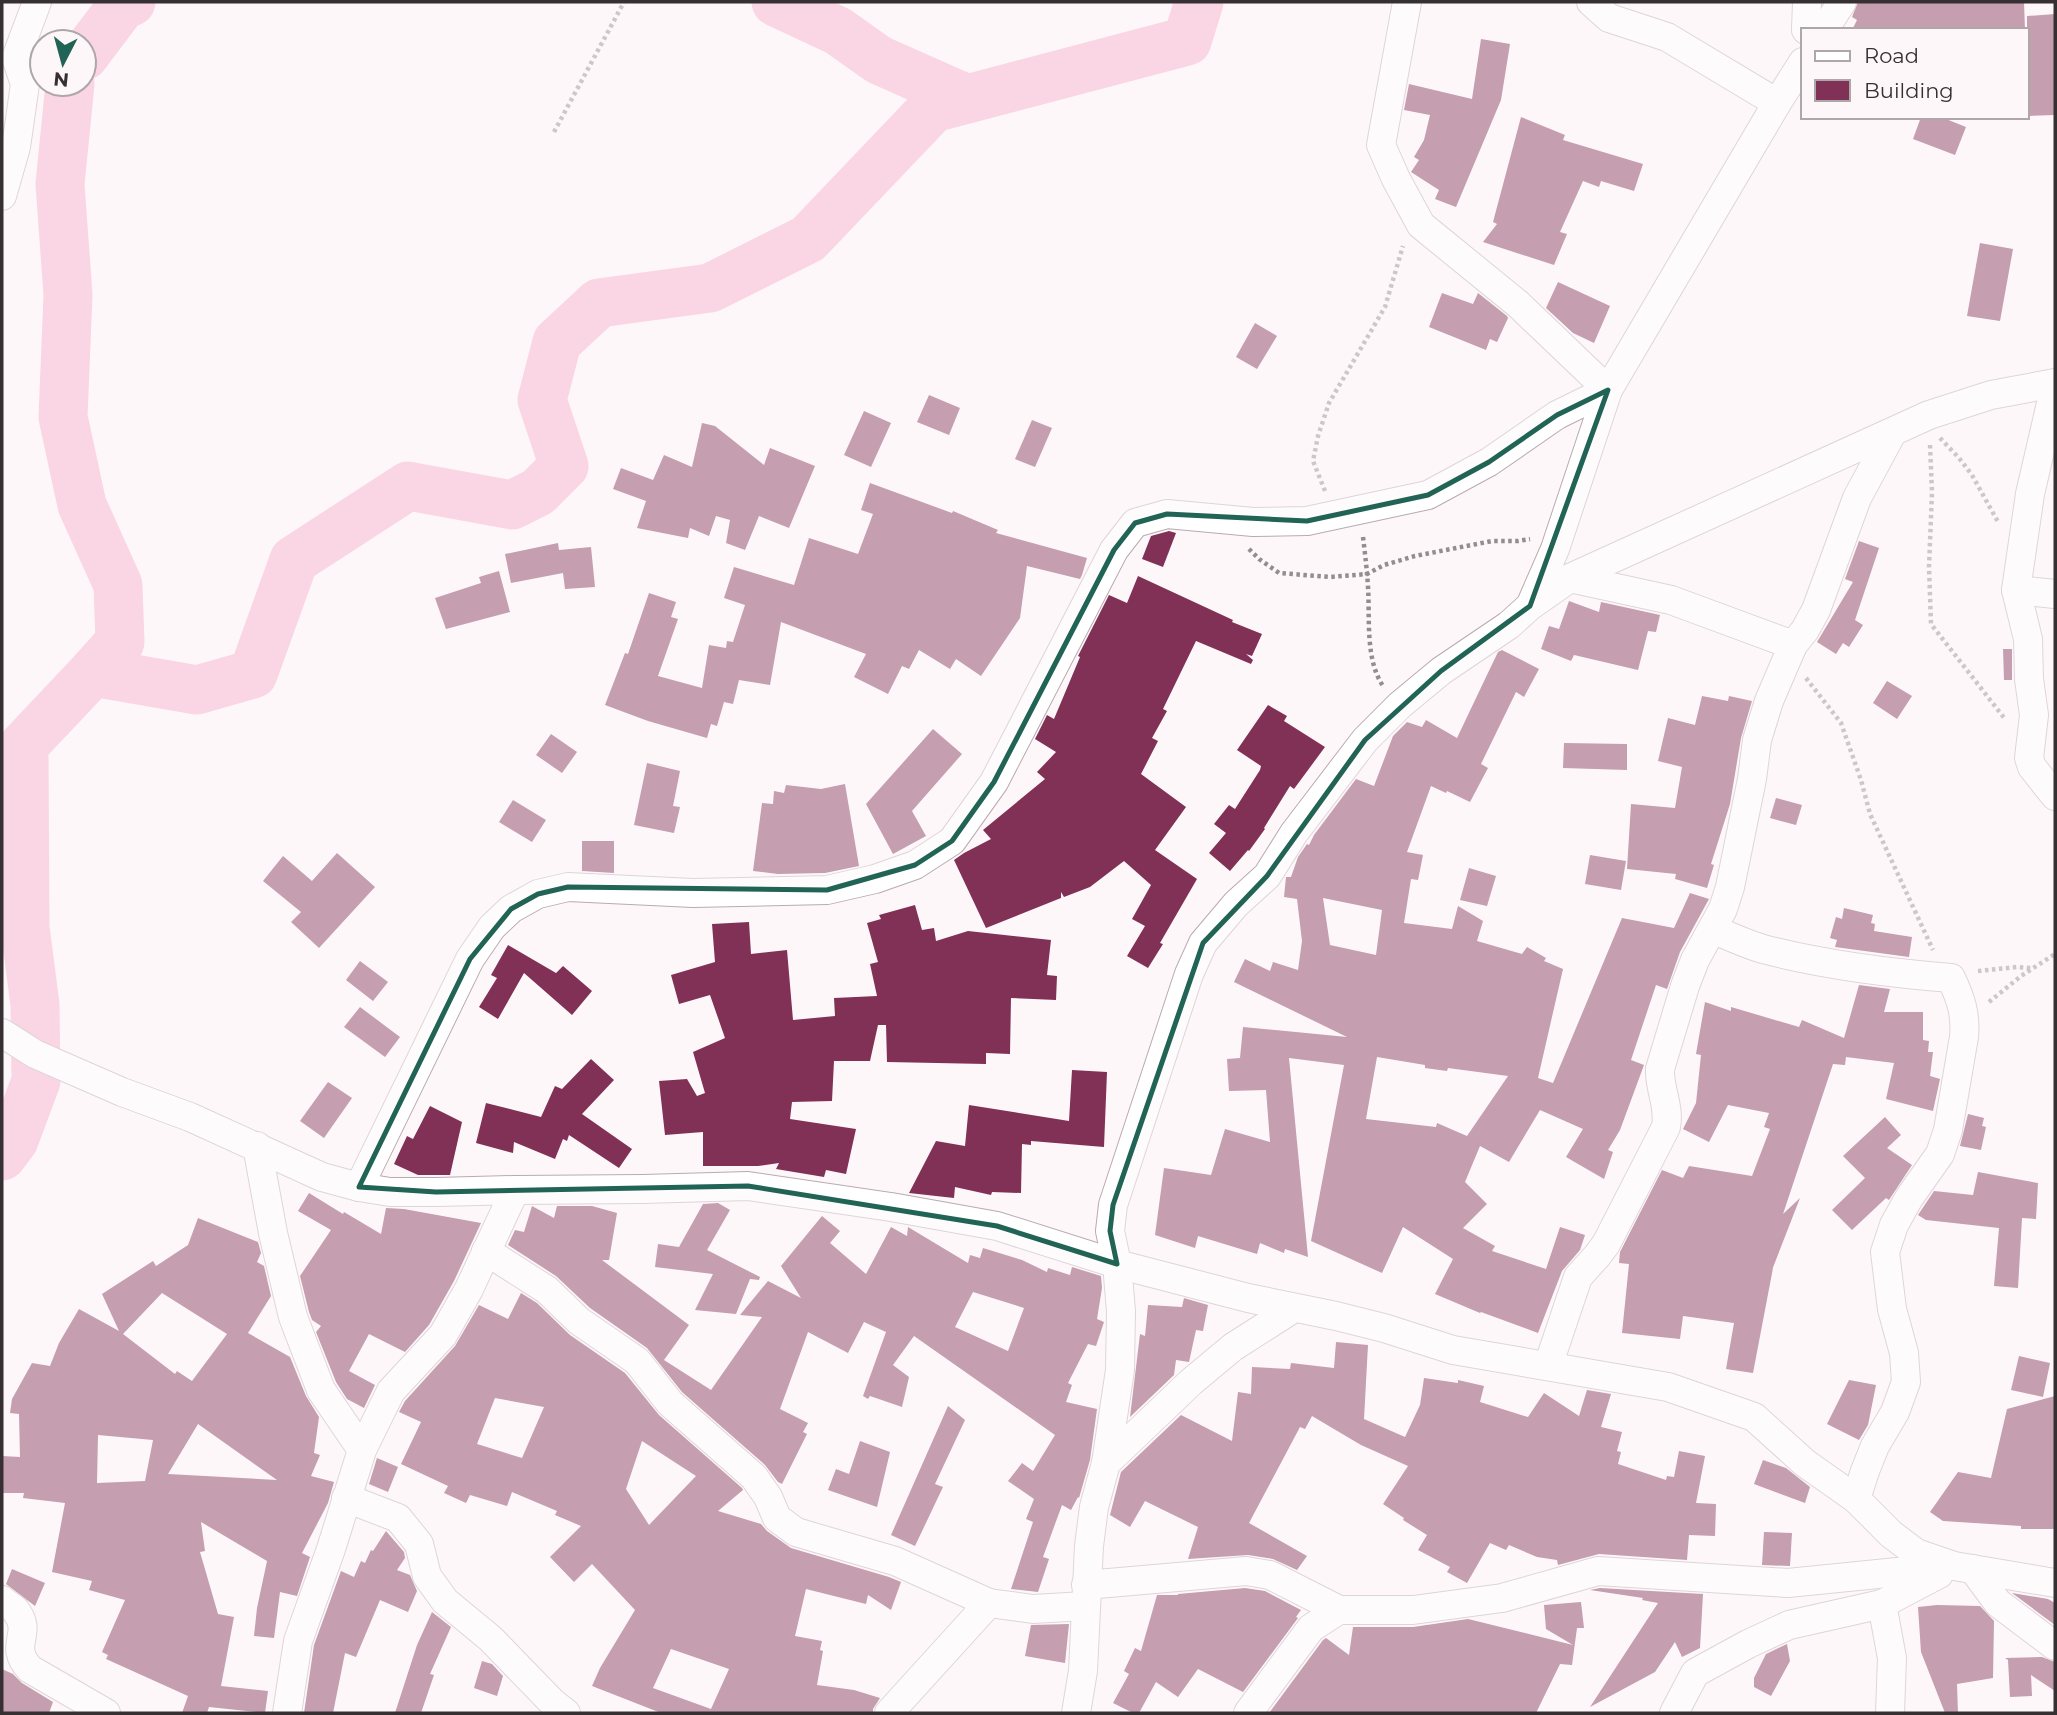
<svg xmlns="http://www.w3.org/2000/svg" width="2057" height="1715" viewBox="0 0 2057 1715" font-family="Montserrat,sans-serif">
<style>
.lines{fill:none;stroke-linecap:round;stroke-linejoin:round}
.river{stroke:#f7adc9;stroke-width:49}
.building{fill:#803155;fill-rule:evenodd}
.minor-casing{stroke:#baaab0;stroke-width:30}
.path{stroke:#948d90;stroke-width:4.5;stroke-dasharray:3.5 3.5;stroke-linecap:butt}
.minor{stroke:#fff;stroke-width:28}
.marked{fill:none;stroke:#216455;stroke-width:5;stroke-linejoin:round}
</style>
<rect width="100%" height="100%" fill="#fef7f9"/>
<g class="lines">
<!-- river -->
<g class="river">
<path d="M776 2 838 31 879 60 967 99"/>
<path d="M84 56 124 3 131 2"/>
<path d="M70 84 60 184 68 295 63 417 82 505 118 585 120 642 93 672"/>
<path d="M2 1156 14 1140 36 1081 35 1005 25 927 24 745 93 672 197 690 253 674 294 560 408 486 512 505 538 492 564 466 542 400 557 342 599 303 710 288 808 239 933 108 1187 41 1199 2"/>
</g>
</g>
<!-- building -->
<g class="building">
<path d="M1858 2H2024L2025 30H1852L1857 20 1852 17Z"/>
<path d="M2055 14V115L2027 116V16Z"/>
<path d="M1481 39 1510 44 1501 100 1456 207 1435 199 1439 190 1411 172 1419 160 1414 157 1424 140 1430 115 1404 110 1409 84 1472 99Z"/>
<path d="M1521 117 1565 135 1563 140 1643 164 1634 191 1601 181 1599 187 1583 181 1560 232 1567 234 1554 265 1483 242 1497 224 1493 222Z"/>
<path d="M1921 117H1941L1966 127 1955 155 1913 139Z"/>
<path d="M1980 243 2013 249 2000 321 1967 316Z"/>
<path d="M1558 282 1610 306 1594 343 1573 333 1546 308Z"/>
<path d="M1442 293 1473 304 1478 293 1507 316 1508 318 1497 342 1490 339 1486 350 1429 327Z"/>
<path d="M1255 323 1277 336 1257 369 1236 357Z"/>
<path d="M929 395 960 408 949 435 917 422Z"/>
<path d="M864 411 891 423 871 467 844 455Z"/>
<path d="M1032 420 1052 428 1035 467 1015 459Z"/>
<path d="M702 423 715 426 764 465 770 448 815 466 789 528 759 516 745 550 726 543 730 520 716 516 709 536 690 528 688 538 637 528 646 501 613 489 621 468 653 480 664 455 692 467Z"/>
<path d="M870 483 952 513 953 511 998 530 996 533 1087 558 1082 575 1080 579 1027 566 1020 618 981 676 956 659 950 669 919 650 909 669 902 666 888 694 854 677 866 654 781 622 770 685 739 680 733 704 724 702 717 726 711 724 707 738 648 721 605 705 625 653 628 654 649 593 676 602 671 617 678 619 658 676 702 688 709 645 726 648 727 641 733 642 745 605 724 598 734 567 794 585 809 538 858 554 873 514 861 510Z"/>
<path d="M1169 531 1176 533 1163 567 1142 559 1151 536Z"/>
<path d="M1859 541 1879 548 1855 620 1863 625 1849 647 1843 643 1836 654 1817 642 1853 582 1845 579Z"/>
<path d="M558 543 559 550 591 547 595 587 565 589 563 573 511 583 505 554Z"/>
<path d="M499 571 510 612 446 629 435 598 481 583 479 577Z"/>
<path d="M1138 576 1233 620 1232 622 1262 634 1252 656 1246 654 1253 660 1251 664 1196 641 1163 709 1167 711 1152 738 1158 741 1141 774 1186 807 1155 850 1197 879 1160 943 1163 944 1148 968 1127 956 1145 926 1132 919 1151 885 1124 861 1090 887 1064 897 1061 892V898L986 928 954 860 964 853 991 839 983 830 1045 779 1037 772 1056 752 1035 739 1047 715 1054 719 1080 657 1078 656 1109 595 1127 603Z"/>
<path d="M1569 601 1599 612 1601 602 1660 615 1656 632 1648 631 1638 670 1574 655 1571 661 1541 649 1549 626 1559 629Z"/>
<path d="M2003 649H2012V680H2004Z"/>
<path d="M1502 650 1539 669 1524 697 1516 692 1481 764 1488 768 1470 802 1447 791 1446 793 1431 786 1407 852 1423 855 1418 880 1411 879 1404 923 1452 929 1458 906 1483 921 1477 941 1522 954 1527 947 1546 958 1544 961 1563 969 1538 1078 1553 1083 1622 918 1674 928 1690 893 1709 899 1680 952 1667 989 1656 985 1631 1060 1644 1065 1620 1130 1608 1150 1613 1152 1604 1179 1566 1157 1583 1129 1540 1110 1509 1162 1480 1146 1465 1182 1487 1204 1463 1228 1495 1246 1492 1251 1546 1269 1560 1227 1585 1235 1580 1250 1562 1271 1538 1333 1481 1312 1480 1313 1435 1294 1453 1259 1403 1227 1382 1273 1311 1241 1344 1065 1289 1058 1308 1257 1285 1249 1284 1253 1260 1243 1257 1254 1198 1236 1195 1248 1155 1235 1164 1168 1211 1175 1225 1129 1270 1142 1266 1090 1229 1091 1227 1059 1240 1058 1243 1027 1347 1037 1234 982 1245 959 1270 971 1273 962 1298 970 1302 941 1297 899 1284 897 1286 877H1291L1298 857 1307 844 1309 845 1314 835 1356 779 1374 786 1393 736 1407 722 1422 727 1426 720 1457 738 1486 677 1498 652ZM1323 898 1382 910 1376 955 1330 945ZM1377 1057 1425 1065V1068L1447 1071 1448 1068 1508 1076 1467 1136 1437 1123 1436 1127 1366 1119Z"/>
<path d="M1887 681 1912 696 1897 719 1873 703Z"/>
<path d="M1702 696 1728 701 1729 696 1752 701 1741 738 1730 804 1711 864 1714 865 1707 888 1675 879 1676 874 1627 869 1631 804 1675 808 1682 767 1658 761 1668 718 1695 725Z"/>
<path d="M1268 705 1287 716 1284 721 1325 747 1294 789 1290 786 1264 828 1265 829 1249 851 1248 850 1230 871 1209 853 1226 833 1214 824 1229 805 1235 809 1260 770 1261 766 1237 750Z"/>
<path d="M933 729 962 754 912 811 926 836 893 854 866 804Z"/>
<path d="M551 734 577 752 562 773 536 755Z"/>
<path d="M1564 743 1627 744V770L1563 768Z"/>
<path d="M647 763 680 771 673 806 680 807 674 833 634 825Z"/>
<path d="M845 784 859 866 825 873 778 874 753 871 762 803 773 804 774 791 784 793 786 785 821 789Z"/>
<path d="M1776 798 1802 805 1796 825 1770 818Z"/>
<path d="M513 800 546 820 532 842 499 822Z"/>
<path d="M582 841H614V873L582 871Z"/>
<path d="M337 853 375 887 319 948 291 922 301 912 263 881 283 856 312 881Z"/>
<path d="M1590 855 1626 861 1621 890 1585 884Z"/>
<path d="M1469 868 1496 876 1487 906 1460 900Z"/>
<path d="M915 905 922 930 934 928 936 941 968 931 1051 940 1047 975 1057 976 1056 1000 1011 998 1010 1054 986 1053V1064L887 1062 886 1025H878L870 1061H834L832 1101 792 1102 790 1119 856 1129 846 1174 826 1170 824 1177 776 1169 779 1163 758 1166H703V1132L665 1135 659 1081 687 1079 697 1096 705 1093 693 1052 725 1038 710 995 679 1004 671 975 715 962 712 924 749 922 751 954 787 950 793 1020 835 1016 834 998 877 996 870 964 878 962 867 923 881 919 879 915Z"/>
<path d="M1844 908 1873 915 1871 923 1875 924 1874 931 1912 937 1909 957 1835 947 1837 940 1830 938 1836 917 1842 919Z"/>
<path d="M508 945 556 973 563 966 592 991 572 1015 524 973 498 1019 479 1007 497 978 491 975Z"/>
<path d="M360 961 388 982 373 1001 346 980Z"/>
<path d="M1859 985 1890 989 1884 1012H1923V1040L1929 1041 1928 1052H1933L1930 1076 1940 1079 1933 1111 1886 1099 1894 1063 1846 1057 1845 1065 1833 1064 1783 1214 1800 1198 1772 1270 1773 1268 1753 1373 1726 1369 1734 1323 1683 1316 1680 1339 1622 1333 1629 1264 1619 1263 1620 1252 1662 1170 1683 1178 1689 1166 1752 1176 1770 1129 1764 1127 1769 1113 1728 1105 1709 1142 1683 1129 1696 1103 1701 1055 1696 1054 1705 1002 1731 1011V1007L1799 1027 1802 1020 1844 1038Z"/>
<path d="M360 1007 400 1037 385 1057 344 1027Z"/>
<path d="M591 1059 614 1080 582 1114 632 1149 619 1168 569 1135 567 1141 563 1139 555 1159 514 1142 513 1153 476 1143 486 1103 541 1117 555 1086 562 1089Z"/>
<path d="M1072 1070 1107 1072 1104 1147 1031 1141V1145L1022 1144 1021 1193 992 1192 991 1195 955 1187 954 1198 909 1193 936 1141 965 1146 969 1105 1069 1121Z"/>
<path d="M328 1082 352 1098 324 1138 300 1121Z"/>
<path d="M430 1106 462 1122 450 1175H418L394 1164 407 1136 413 1139Z"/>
<path d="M1968 1114 1984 1118 1982 1126 1986 1127 1981 1150 1960 1146Z"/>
<path d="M1885 1117 1901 1135 1887 1148 1912 1165 1889 1200 1886 1198 1852 1230 1832 1210 1865 1178 1843 1156Z"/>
<path d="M1978 1172 2038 1183 2036 1219 2022 1218 2018 1288 1994 1286 1999 1228 1926 1220 1918 1215 1934 1191 1973 1195Z"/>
<path d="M309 1193 343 1214 344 1212 381 1234 386 1208 404 1209 481 1223 454 1281 429 1325 405 1352 369 1334 349 1371 375 1385 364 1408 347 1399 336 1382 316 1332 321 1326 312 1320 309 1312 300 1276 331 1230 298 1211Z"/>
<path d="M718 1203 730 1210 707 1250 760 1277 759 1280 750 1279 736 1314 695 1310 713 1274 655 1267 658 1244 679 1247 703 1204Z"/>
<path d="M532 1206 554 1218 557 1206H592L617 1213 609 1260H602L689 1325 664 1360 711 1390 762 1317 740 1315 768 1281 801 1298 781 1266 822 1216 840 1231 830 1243 866 1274 891 1227 907 1236 908 1227 968 1263 970 1255 980 1258 983 1248 1022 1260 1047 1272 1048 1268 1070 1275 1072 1267 1101 1276 1102 1288 1097 1319 1104 1322 1096 1346 1088 1344 1068 1383 1072 1385 1066 1402 1097 1409 1090 1460 1079 1498 1078 1497 1071 1510 1062 1505 1043 1557 1049 1559 1038 1592 1011 1589 1033 1522 1026 1519 1034 1499 1008 1481 1022 1463 1033 1471 1055 1435 914 1336 893 1365 909 1377 902 1407 870 1396 868 1399 863 1396 886 1332 864 1322 848 1353 808 1332 780 1409 808 1423 803 1432 807 1434 782 1484 778 1482 765 1465 682 1392 647 1348 590 1308 556 1276 508 1245 515 1230 524 1232ZM973 1292 1024 1308 1008 1351 955 1327Z"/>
<path d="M198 1218 258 1242 261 1253 257 1262 264 1266 271 1296 248 1333 290 1357 306 1396 319 1417 314 1453 320 1455 311 1476 334 1482 328 1503 302 1553 310 1557 297 1596 280 1592 274 1638 254 1636 257 1608 267 1561 201 1522 205 1551 200 1552 218 1614 234 1617 221 1686 268 1691 265 1713 209 1707 207 1713H182L188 1696 106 1659 108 1655 102 1652 125 1600 89 1590 92 1581 52 1572 65 1503 23 1498 24 1493H2V1456L20 1457 19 1414 10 1413 12 1399 32 1363 50 1366 59 1343 79 1309 119 1331 102 1294 153 1261 156 1266 188 1245ZM162 1293 227 1334 192 1381 177 1371 175 1374 123 1334ZM198 1424 253 1463 277 1480 168 1474ZM98 1435 153 1440 145 1481 97 1483Z"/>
<path d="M521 1293 537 1303 570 1335 625 1373 659 1415 742 1488 743 1490 718 1511 761 1524 767 1531 791 1548 889 1577 901 1582 891 1610 868 1595 866 1604 806 1589 795 1636 822 1641 820 1650 823 1651 817 1685 854 1690 880 1698 873 1709V1713H661L592 1686 600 1668 635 1610 592 1564 574 1582 550 1557 581 1526 555 1515 557 1511 512 1492 507 1506 470 1495 466 1503 444 1493 448 1486 401 1464 421 1422 399 1412 405 1401 455 1346 479 1305 508 1319ZM495 1398 544 1407 522 1458 477 1444ZM642 1441 696 1476 649 1525 626 1489ZM671 1649 729 1669 711 1709 653 1688Z"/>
<path d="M1184 1298 1208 1305 1203 1331 1196 1330 1189 1362 1176 1360 1174 1375 1130 1417 1140 1334 1145 1336 1148 1305 1182 1307Z"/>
<path d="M1336 1342 1368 1345 1364 1419 1405 1437 1420 1405 1424 1378 1458 1383V1380L1484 1386 1480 1402 1528 1417 1544 1393 1579 1416 1587 1390 1611 1394 1601 1427 1622 1432 1617 1451 1621 1452 1618 1464 1666 1480 1667 1476 1674 1477 1679 1451 1705 1456 1696 1503 1716 1504 1715 1536 1689 1535 1687 1560 1599 1554 1558 1565 1557 1560 1537 1557 1509 1545 1506 1550 1490 1543 1467 1583 1447 1572 1450 1567 1418 1550 1427 1535 1403 1520 1404 1518 1383 1504 1408 1466 1361 1445 1312 1416 1305 1429 1300 1427 1249 1523 1307 1556 1297 1570 1273 1559 1248 1555 1188 1559 1198 1527 1145 1501 1130 1527 1110 1515 1121 1472 1181 1415 1232 1441 1238 1392 1251 1394 1252 1367 1290 1369 1291 1363 1334 1368Z"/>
<path d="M2019 1356 2050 1363 2043 1397 2011 1390Z"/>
<path d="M1849 1380 1876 1385 1868 1425 1859 1440 1827 1424Z"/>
<path d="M2055 1396V1529H2021V1526L1943 1521 1930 1512 1958 1472 1991 1478 2007 1409Z"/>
<path d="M948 1406 965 1420 935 1484 943 1487 915 1546 891 1535Z"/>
<path d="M860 1441 890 1452 877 1507 828 1490 836 1469 849 1474Z"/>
<path d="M377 1458 398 1467 388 1492 369 1484Z"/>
<path d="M1763 1460 1786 1468 1810 1487 1805 1503 1754 1484Z"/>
<path d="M386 1531 404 1552 405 1558 397 1570 410 1575 417 1591 408 1612 380 1600 356 1657 345 1653 333 1713H304L314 1645 341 1571 354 1577 361 1561 365 1563 371 1550 373 1551Z"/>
<path d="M1764 1532 1792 1533 1790 1566 1762 1565Z"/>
<path d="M12 1569 45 1583 35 1606 6 1584Z"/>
<path d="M1245 1588 1265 1591 1301 1610 1296 1617 1298 1618 1243 1692 1198 1669 1178 1697 1156 1682 1139 1713H1133L1113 1703 1129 1674 1124 1671 1135 1648 1141 1651 1157 1595H1178V1594Z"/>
<path d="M1600 1588 1703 1594 1700 1648 1682 1657 1675 1642 1655 1672 1590 1707 1658 1603 1642 1600 1643 1598 1590 1590Z"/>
<path d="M2012 1593 2048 1599 2055 1603V1625Z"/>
<path d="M1581 1602 1584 1628H1577L1572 1665 1560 1664 1536 1713H1269L1323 1640 1326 1638 1349 1655 1353 1627H1413L1468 1619 1573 1645 1546 1629 1544 1605Z"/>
<path d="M1937 1605 1980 1606 1994 1621 1993 1678 1957 1684 1958 1713H1945L1921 1652 1918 1607Z"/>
<path d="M432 1612 451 1627 430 1674 434 1675 421 1713H395L417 1645Z"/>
<path d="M1069 1624 1065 1663 1025 1656 1031 1625Z"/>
<path d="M1787 1644 1790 1661 1771 1696 1754 1687V1678L1766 1654Z"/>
<path d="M2042 1657 2055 1662V1691L2031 1675 2032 1696 2010 1697 2008 1660 2005 1658Z"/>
<path d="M482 1661 492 1664 503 1676 497 1696 474 1688Z"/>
<path d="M2 1669 13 1674 22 1683 53 1702 49 1713H2Z"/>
</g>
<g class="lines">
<!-- minor casing -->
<g class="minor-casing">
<g id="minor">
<path d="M1591 2 1609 18 1667 37 1777 103"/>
<path d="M1806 30 1807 2"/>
<path d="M1824 30 1842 2"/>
<path d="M2 196 16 147 25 84 16 58 37 2"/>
<path d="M2055 386 2030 494 2016 590 2028 639 2029 679 2034 715 2029 758 2032 767 2055 796"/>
<path d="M1570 578 1671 600 1793 645"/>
<path d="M2016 590 2055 594"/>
<path d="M1531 604 1555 549 1608 390 1777 103 1803 62"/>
<path d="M1712 929C1729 936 1746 944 1763 949 1824 965 1888 973 1951 978 1961 999 1966 1014 1964 1037L1948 1130 1940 1154 1909 1198 1894 1225 1885 1252 1892 1309 1904 1353 1906 1382 1895 1412 1875 1446 1865 1471 1856 1499"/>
<path d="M2 1033 35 1054 122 1092 190 1117 322 1177 359 1187 390 1192H436L515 1190 643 1189 748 1186 891 1207 997 1226 1117 1264 1248 1298 1336 1316 1384 1328 1453 1350 1668 1387 1754 1417 1805 1463 1856 1499 1891 1534 1916 1553 1954 1566 2055 1583"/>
<path d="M257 1146 273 1233 293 1317 321 1390 362 1450"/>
<path d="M359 1187 470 959 492 927 511 909 538 894 568 887 693 893 827 890 875 879 915 865 952 841 994 782 1114 550 1135 523 1167 514 1253 522 1307 521 1428 495 1489 462 1557 415 1608 390 1518 304 1421 225 1396 179 1381 145 1407 2"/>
<path d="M486 1251 547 1290 579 1321 637 1361 670 1403 754 1477 768 1497 777 1518 796 1532 895 1561 989 1603 1033 1609 1085 1606"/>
<path d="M1548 1366 1578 1277 1597 1256 1606 1244 1666 1127C1670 1106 1659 1089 1660 1069L1685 986 1695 960 1723 909 1730 887 1752 779 1757 740 1769 701 1793 645 1805 630 1816 610 1857 498 1892 433"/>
<path d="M1106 1463 1191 1382 1233 1347 1294 1308"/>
<path d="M346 1498 398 1518 419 1544 427 1576 445 1601 491 1639 552 1702 566 1713"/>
<path d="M1973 1569 1998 1603 2055 1646"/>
<path d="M1086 1585 1246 1571 1270 1575 1339 1610"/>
<path d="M2 1600C6 1604 13 1607 16 1611 34 1635 7 1644 30 1669L106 1713"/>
<path d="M1882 1604 1892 1658 1890 1713"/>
<path d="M287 1713 298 1641 331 1549 362 1450 391 1391 443 1335 469 1289 515 1190"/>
<path d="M889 1713 989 1603"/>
<path d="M1076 1713 1083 1671 1089 1546 1094 1507 1106 1463 1120 1370 1121 1311 1117 1264 1110 1231 1113 1205 1189 974 1203 943 1236 904 1267 876 1294 833 1365 740 1400 705 1441 671 1509 625 1530 606 1570 578 1929 415 1991 395 2055 383"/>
<path d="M1248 1713 1311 1628 1339 1610H1413L1502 1598 1598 1571 1788 1583 1947 1567"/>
<path d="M1674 1713 1695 1673 1748 1644 1789 1625 1882 1604 1939 1574"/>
</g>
</g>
<!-- path -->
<g class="path">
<path d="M554 132 624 2"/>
<path d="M1940 438 1959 458 1972 475 1998 522"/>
<path d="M1930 445 1932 492 1929 567 1931 624 2005 719"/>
<path d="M1325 491 1313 461 1318 436 1329 403 1385 307 1403 246"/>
<path d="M1363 537C1365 554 1367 570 1368 587 1370 619 1365 659 1383 686"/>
<path d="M1249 549 1259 559 1279 573 1330 577 1367 574 1384 565 1415 556 1492 541H1518L1530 539"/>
<path d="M1806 678 1841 723 1861 780 1870 814 1933 950"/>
<path d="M1978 971 2017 967 2032 968"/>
<path d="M1989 1002 2021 976 2055 954"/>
</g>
<!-- minor -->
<use href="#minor" class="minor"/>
</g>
<!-- marked area -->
<path d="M0 0H2057V1715H0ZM1608 390 1530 606 1441 671 1365 740 1267 876 1203 943 1113 1205 1110 1231 1117 1264 997 1226 748 1186 436 1192 359 1187 470 959 511 909 538 894 568 887 827 890 915 865 952 841 994 782 1114 550 1135 523 1167 514 1307 521 1428 495 1489 462 1557 415Z" fill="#fef7f9" fill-opacity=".55" fill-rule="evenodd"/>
<path class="marked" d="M1608 390 1530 606 1441 671 1365 740 1267 876 1203 943 1113 1205 1110 1231 1117 1264 997 1226 748 1186 436 1192 359 1187 470 959 511 909 538 894 568 887 827 890 915 865 952 841 994 782 1114 550 1135 523 1167 514 1307 521 1428 495 1489 462 1557 415Z"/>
<!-- border -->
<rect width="2057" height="1715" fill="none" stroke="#373033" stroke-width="7"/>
<!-- legend -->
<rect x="1801" y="28" width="228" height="91" fill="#fef7f9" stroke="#aea7aa" stroke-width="2"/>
<rect x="1815" y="51" width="35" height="10" fill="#ffffff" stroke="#aea7aa" stroke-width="2"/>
<text x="1864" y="63" font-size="21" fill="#373033">Road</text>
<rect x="1815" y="80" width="35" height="21" fill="#803155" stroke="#aea7aa" stroke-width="2"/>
<text x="1864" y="98" font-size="21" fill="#373033">Building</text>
<!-- north arrow -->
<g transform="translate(63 63) rotate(186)"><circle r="33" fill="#fef7f9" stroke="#aea7aa" stroke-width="2"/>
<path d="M0-5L12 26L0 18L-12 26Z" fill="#216455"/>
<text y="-10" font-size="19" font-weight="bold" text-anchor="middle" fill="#373033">N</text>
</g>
</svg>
